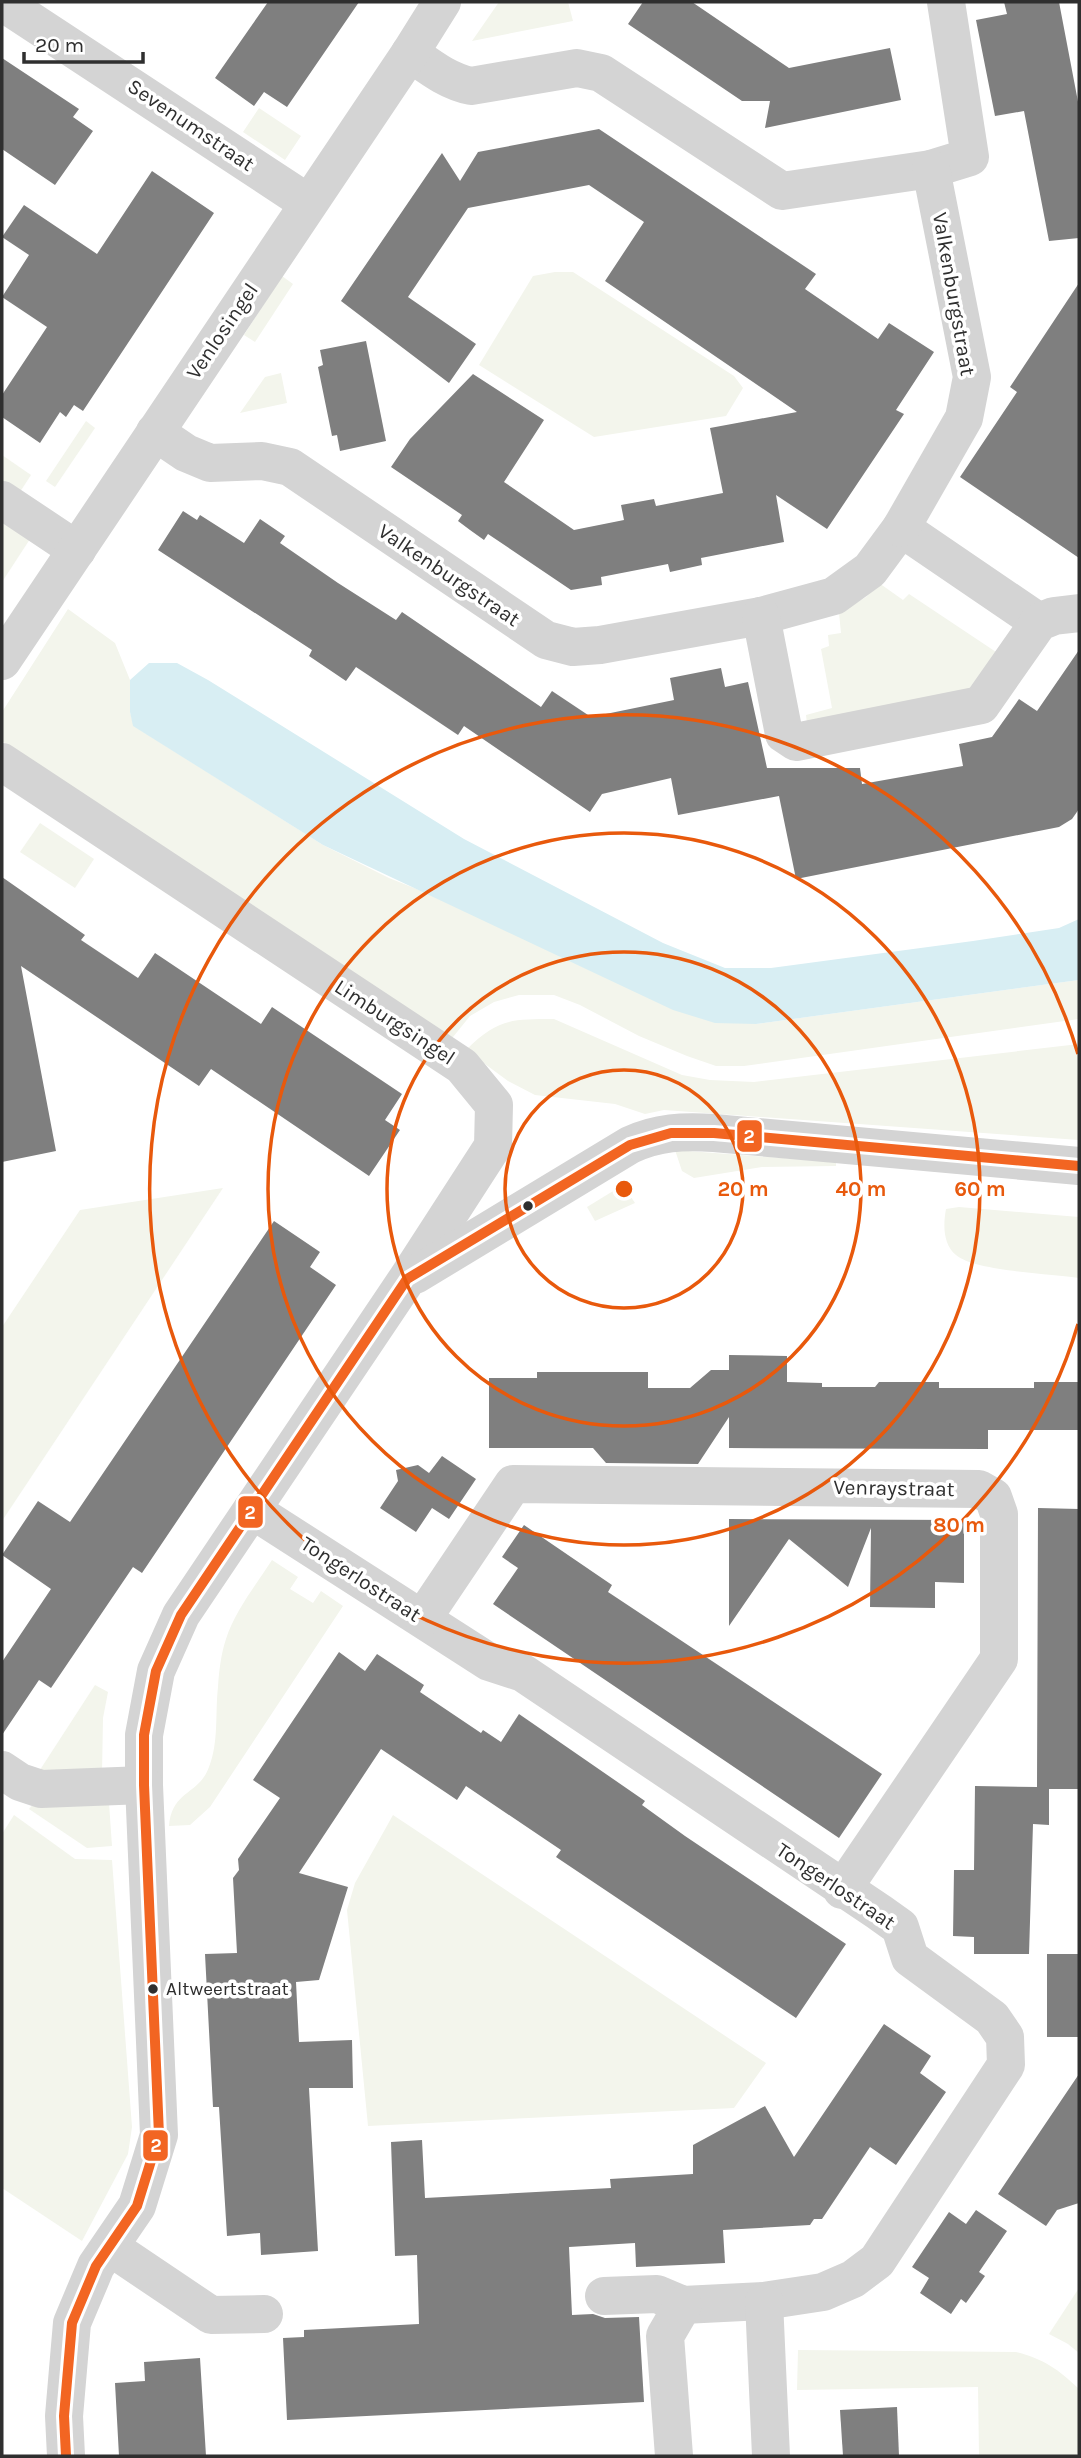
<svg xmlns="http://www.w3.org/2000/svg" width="1081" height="2458" viewBox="0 0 1081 2458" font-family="Karla,sans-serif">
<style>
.green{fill:#f3f5ec}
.water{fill:#d8eef3}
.building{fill:#7f7f7f}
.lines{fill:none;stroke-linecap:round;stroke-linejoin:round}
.minor{stroke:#d4d4d4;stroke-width:38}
.bus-1-casing{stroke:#fff;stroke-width:16}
.bus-1{stroke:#f26522;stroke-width:10}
.ring{fill:none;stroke:#e8590c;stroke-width:3.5}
.bus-dot{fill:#2f2f2f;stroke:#fff;stroke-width:2.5}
.labels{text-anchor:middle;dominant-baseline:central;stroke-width:7;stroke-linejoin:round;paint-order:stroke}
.bus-label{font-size:19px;fill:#2f2f2f;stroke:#fff;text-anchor:start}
.street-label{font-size:21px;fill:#2f2f2f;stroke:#fff}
.centre{fill:#e8590c;stroke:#fff;stroke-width:3.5}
.ring-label{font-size:21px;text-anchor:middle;font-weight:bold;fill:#e8590c;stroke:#fff;stroke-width:7;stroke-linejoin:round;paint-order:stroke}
.line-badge{stroke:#fff;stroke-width:2.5}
.badge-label{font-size:19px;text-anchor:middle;font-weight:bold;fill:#fff}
</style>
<rect width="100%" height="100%" fill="#fff"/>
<!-- green -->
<g class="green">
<path d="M499 2H568L573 21 472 41Z"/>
<path d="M259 108 301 136 285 160 243 132Z"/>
<path d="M555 272H573L734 376 743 388 726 416 594 437 479 365 533 276Z"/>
<path d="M282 276 293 284 255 342 244 335Z"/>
<path d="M281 373 287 403 240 413 265 377Z"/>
<path d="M86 421 95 428 55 487 46 481Z"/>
<path d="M2 455 31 475 18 495 2 484Z"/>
<path d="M2 515 32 536 2 582Z"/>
<path d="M879 583 903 600 909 594 999 654 975 693 807 724 806 715 832 708 821 649 829 646 828 635 841 633 839 613 866 597Z"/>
<path d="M68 609 115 643 130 680V712L134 726 323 845 389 878 756 1024 1079 980V1019L744 1066H716L687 1056 639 1036 580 1005 554 995H519L494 1002 470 1016 449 1042 2 741V712Z"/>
<path d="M40 823 94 859 75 888 20 852Z"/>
<path d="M554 1019 682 1075 710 1080 754 1082 1079 1044V1140L664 1110 645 1114 615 1104 535 1095 508 1081 466 1050C497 1019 511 1019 554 1019Z"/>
<path d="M675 1150 836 1162V1166L762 1167 694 1178 682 1171Z"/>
<path d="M623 1185 635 1203 595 1221 587 1207Z"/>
<path d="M223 1188 2 1521V1327L80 1210Z"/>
<path d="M959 1207 1079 1217V1278C1052 1274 974 1271 956 1255 943 1244 943 1225 946 1209Z"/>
<path d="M272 1560 298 1577 290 1589 313 1603 321 1591 343 1606 210 1807 190 1825 169 1826C172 1790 199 1795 209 1767 219 1742 215 1713 218 1687 219 1671 221 1654 226 1639 235 1611 256 1585 272 1560Z"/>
<path d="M95 1685 108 1692 103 1718 102 1774 36 1776Z"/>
<path d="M34 1803H109L112 1846 87 1848 29 1809Z"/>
<path d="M14 1815 75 1859 112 1860 132 2127 128 2154 82 2241 2 2188V1834Z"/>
<path d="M393 1815 766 2063 734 2108 368 2126 347 1910 355 1883Z"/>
<path d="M1079 2288V2353L1068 2344 1049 2334Z"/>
<path d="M798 2350 1016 2352C1044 2359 1058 2369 1079 2389V2450L1076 2456H979L978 2387 797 2390Z"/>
</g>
<!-- water -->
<path class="water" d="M149 663H177L208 680 464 839 663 943 725 968H771L973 941 1059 928 1079 919V980L756 1024 715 1023 673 1010 323 845 133 726 130 712V680Z"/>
<!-- building -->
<g class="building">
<path d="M268 2H359L287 107 264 92 254 106 215 78Z"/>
<path d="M643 2H692L789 68 890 48 901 100 765 128 770 101H742L628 24Z"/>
<path d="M1004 2H1059L1079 107V238L1049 241 1024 111 995 116 976 20 1007 14Z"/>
<path d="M2 58 79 109 73 117 93 131 55 185 2 149Z"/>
<path d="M599 129 816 274 805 289 878 339 889 323 934 352 896 410 904 414 827 529 776 495 784 542 701 558 702 565 670 572 668 564 601 577 602 585 571 590 488 534 484 540 470 530 458 521 462 515 391 467 410 439 473 374 544 420 504 482 574 530 624 520 621 505 654 499 656 506 723 493 710 428 797 412 605 281 644 222 589 185 468 208 408 297 476 344 449 383 341 301 442 153 460 181 478 152Z"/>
<path d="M152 171 214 213 83 411 74 405 66 417 60 412 40 443 2 417V395L47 327 2 297 29 255 2 237 24 205 97 254Z"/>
<path d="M1079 283V558L960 477 1017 392 1010 387Z"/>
<path d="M366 341 386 441 340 451 337 435 332 436 318 367 323 365 320 350Z"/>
<path d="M183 511 197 520 200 515 244 543 260 519 285 536 280 543 338 583 396 620 402 612 541 707 552 691 591 717 674 700 670 678 721 668 725 687 748 682 767 768H860L862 784 963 766 959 744 992 737 1019 699 1037 711 1079 650V809L1072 819 1059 827 796 879 779 796 678 815 671 778 602 794 590 812 464 726 458 735 356 667 346 681 309 656 312 650 158 550Z"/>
<path d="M2 877 85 935 81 940 138 978 155 953 261 1024 272 1007 402 1094 385 1120 400 1130 369 1176 211 1069 199 1086 21 966 56 1151 2 1162Z"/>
<path d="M274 1221 320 1252 310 1267 336 1285 142 1573 133 1567 51 1688 39 1680 2 1735V1662L51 1589 2 1555 38 1501 70 1522Z"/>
<path d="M729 1355 787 1356V1382L822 1383V1387H875L879 1382H939V1388H1034V1382H1079V1430H988V1449L729 1448V1417L698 1464 606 1463 593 1448H489V1378H537V1372H648V1388H690L711 1370H729Z"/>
<path d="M442 1456 476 1479 449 1519 432 1508 416 1532 380 1508 398 1481 396 1470 418 1465 429 1473Z"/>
<path d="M1038 1508 1079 1509V1789H1049V1825L1033 1824 1029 1954H974V1937L953 1936 954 1870H974L975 1786 1037 1787Z"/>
<path d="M729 1519 964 1520V1583L935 1582V1608L870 1607 871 1528 848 1587 789 1539 729 1626Z"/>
<path d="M524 1525 612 1585 608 1592 882 1774 839 1838 493 1604 518 1568 502 1557Z"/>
<path d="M339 1652 365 1671 377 1654 424 1685 420 1692 481 1733 483 1730 501 1742 519 1714 645 1801 642 1805 685 1836 846 1944 796 2018 556 1857 561 1850 466 1786 457 1800 381 1749 299 1873 348 1887 319 1980 296 1982 299 2042 352 2040 353 2088H309L318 2251 261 2255 260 2233 227 2236 219 2107H213L205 1954 237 1953 233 1878 239 1870 238 1859 280 1798 253 1780Z"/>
<rect x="1047" y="1954" width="32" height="83"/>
<path d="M884 2024 931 2056 920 2073 946 2092 896 2165 870 2147 822 2219H814L810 2225 723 2230 725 2263 636 2267 635 2243 569 2247 572 2315 593 2314 605 2318 639 2317 644 2402 287 2420 283 2338 304 2337V2330L419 2324 417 2255 395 2256 391 2142 422 2140 425 2198 611 2188 610 2179 693 2174V2145L765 2106 794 2157Z"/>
<path d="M1079 2074V2203L1057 2210 1046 2226 998 2194Z"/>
<path d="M976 2210 1007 2231 979 2272 985 2276 966 2303 961 2299 951 2314 920 2293 929 2278 912 2267 949 2212 966 2224Z"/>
<path d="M200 2358 206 2456H119L115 2383 145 2381 144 2362Z"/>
<path d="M897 2407 899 2456H843L840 2410Z"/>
</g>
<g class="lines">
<!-- minor -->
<g class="minor">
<path d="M2 2 308 203"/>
<path d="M410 53C430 67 447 81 471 86L577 68 601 73 782 191 931 169 970 157 946 2"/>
<path d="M155 432 186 453 210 463 262 461 290 467 546 640 573 647 600 645 761 616 834 596 870 570 901 528 1039 622"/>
<path d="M2 500 77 550"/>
<path d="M901 528 964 418 972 377 931 169"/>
<path d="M761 616 784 734 796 742 981 705 1039 622 1054 616 1079 613"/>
<path d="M2 661 410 53 442 2"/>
<path d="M2 762 462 1066 494 1105 493 1146 407 1279 181 1615 156 1671 144 1735V1785L159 2135 137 2206 96 2266 72 2323 64 2416 66 2456"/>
<path d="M415 1275 630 1145C658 1132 683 1131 714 1133L1079 1166"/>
<path d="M252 1510 489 1662 523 1673 879 1912 900 1927 910 1958 992 2018 1005 2037 1006 2065 877 2261 853 2279 823 2292 764 2301 683 2305 657 2294 604 2296"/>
<path d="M423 1618 513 1484 979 1489 993 1497 999 1514V1659L842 1890"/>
<path d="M2 1770 20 1782 41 1789 144 1785"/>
<path d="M110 2247 211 2315 264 2314"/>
<path d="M764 2301 771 2456"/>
<path d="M674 2456 665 2336 683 2305"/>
</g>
<!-- bus-1 casing -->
<g class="bus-1-casing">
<path id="bus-1" d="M66 2456 64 2416 72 2323 96 2266 137 2206 159 2135 144 1785V1735L156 1671 181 1615 407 1279 630 1145 671 1133H714L1079 1166"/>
</g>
<!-- bus-1 -->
<use href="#bus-1" class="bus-1"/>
</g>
<!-- distance rings -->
<g class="ring">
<circle cx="624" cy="1189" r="119"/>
<circle cx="624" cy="1189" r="237"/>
<circle cx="624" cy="1189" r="356"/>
<path d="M1078 1324A474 474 0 1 1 1078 1054"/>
</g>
<!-- markers -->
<g class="bus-dot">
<circle cx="528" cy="1206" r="6"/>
<circle cx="153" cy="1989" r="6"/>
</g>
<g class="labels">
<!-- bus labels -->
<g class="bus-label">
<text x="166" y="1989">Altweertstraat</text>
</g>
<!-- street labels -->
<g class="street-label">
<text transform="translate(191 125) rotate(34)">Sevenumstraat</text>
<text transform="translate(954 294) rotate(80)">Valkenburgstraat</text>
<text transform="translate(222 331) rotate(-56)">Venlosingel</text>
<text transform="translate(449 575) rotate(34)">Valkenburgstraat</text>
<text transform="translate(395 1022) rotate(33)">Limburgsingel</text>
<text transform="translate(894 1488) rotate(1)">Venraystraat</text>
<text transform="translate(361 1579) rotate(33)">Tongerlostraat</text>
<text transform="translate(836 1886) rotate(34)">Tongerlostraat</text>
</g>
</g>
<circle cx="624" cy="1189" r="10" class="centre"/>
<g class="ring-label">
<text x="743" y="1196">20 m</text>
<text x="861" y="1196">40 m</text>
<text x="980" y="1196">60 m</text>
<text x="959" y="1532">80 m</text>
</g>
<g class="line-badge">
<rect x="736" y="1119" width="27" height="34" rx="7" fill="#f26522"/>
<rect x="237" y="1495" width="27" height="34" rx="7" fill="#f26522"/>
<rect x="142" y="2129" width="27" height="33" rx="7" fill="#f26522"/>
</g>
<g class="badge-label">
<text x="749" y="1143">2</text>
<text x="250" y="1519">2</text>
<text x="156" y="2152">2</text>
</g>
<!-- border -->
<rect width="1081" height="2458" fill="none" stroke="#2f2f2f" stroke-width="7"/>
<!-- scale -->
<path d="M24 52v10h119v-10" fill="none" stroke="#2f2f2f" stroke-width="3.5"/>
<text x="35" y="52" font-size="21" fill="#2f2f2f" stroke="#ffffff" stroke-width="5" paint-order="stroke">20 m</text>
</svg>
